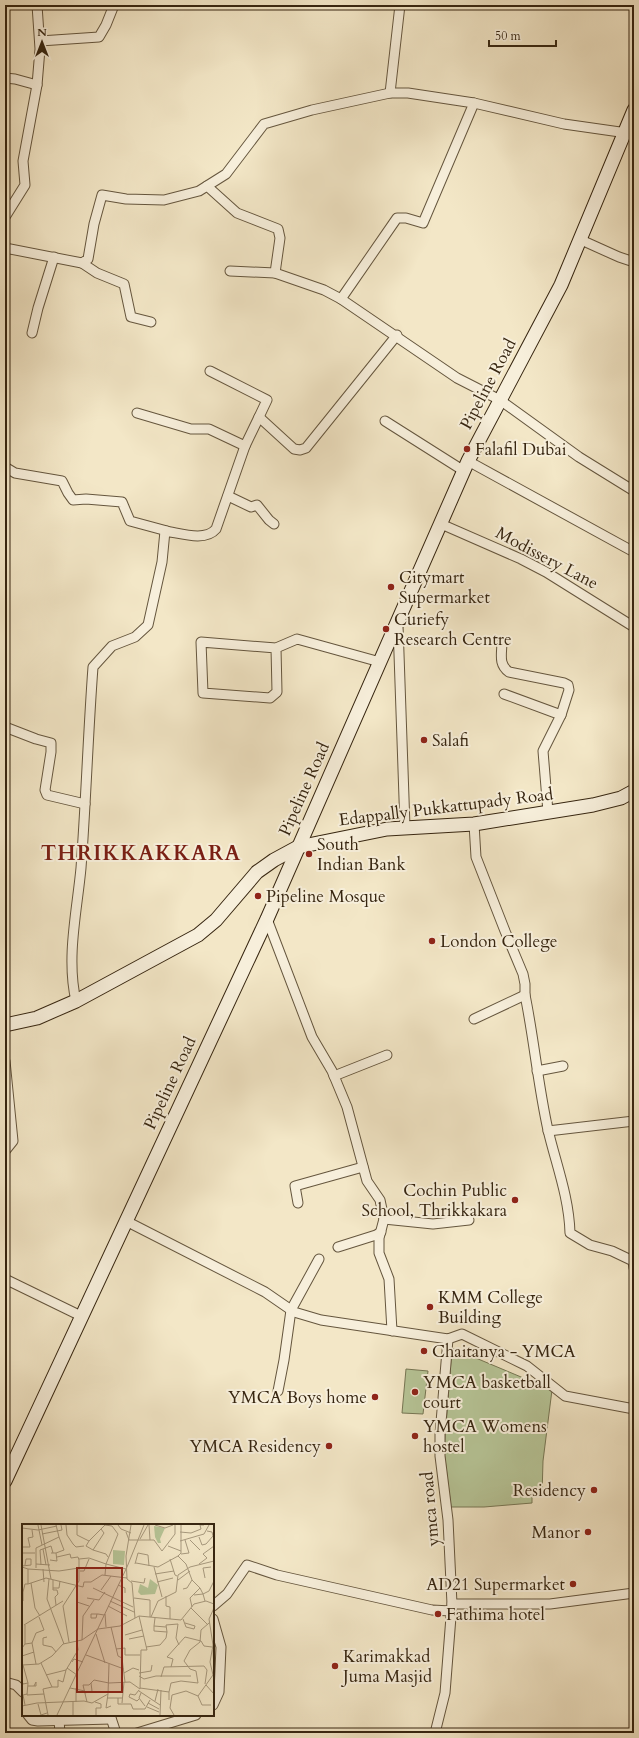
<svg xmlns="http://www.w3.org/2000/svg" width="639" height="1738" viewBox="0 0 639 1738" font-family="Cardo,serif">
<style>
.green{fill:#b7c698;stroke:#767654}
.lines{fill:none;stroke-linecap:round;stroke-linejoin:round}
.street-casing{stroke:#65563e;stroke-width:11}
.secondary-casing{stroke:#362510;stroke-width:15}
.street{stroke:#f7efdb;stroke-width:9}
.secondary{stroke:#f7efdb;stroke-width:13}
.poi-dot{fill:#8f2418;stroke:#f7efdb;stroke-width:1.5}
.labels{text-anchor:middle;dominant-baseline:central;stroke-width:4;stroke-linejoin:round;paint-order:stroke}
.street-label{font-size:17px;fill:#362510;stroke:#f7efdb}
.poi-label{font-size:17px;fill:#362510;stroke:#f7efdb;text-anchor:start}
.district-label{font-size:21px;font-weight:bold;letter-spacing:1px;fill:#7a1f14;stroke:#f7efdb}
.inset-road{fill:none;stroke:#a7997e;stroke-width:1}
.view{fill:#8f2418;fill-opacity:0.15;stroke:#8f2418;stroke-width:2}
.inset-edge{fill:none;stroke:#362510;stroke-width:2}
</style>
<rect width="100%" height="100%" fill="#f3e7c7"/>
<filter id="stains"><feTurbulence type="fractalNoise" baseFrequency=".005" numOctaves="4"/><feColorMatrix values="0 0 0 0 .2 0 0 0 0 .09 0 0 0 0 .02 0 0 0 .5 -.17"/></filter>
<radialGradient id="worn" r=".72"><stop offset=".6" stop-color="#630" stop-opacity="0"/><stop offset="1" stop-color="#630" stop-opacity=".3"/></radialGradient>
<!-- green -->
<g class="green">
<path d="M452 1348 552 1390 543 1461 542 1496 532 1497V1503L484 1507H451L444 1451Z"/>
<path d="M406 1369 428 1371 423 1414 402 1413Z"/>
</g>
<g class="lines">
<!-- street casing -->
<g class="street-casing">
<g id="street">
<path d="M40 41 99 37 106 25 114 5"/>
<path d="M5 78 15 79 37 85"/>
<path d="M390 93 400 5"/>
<path d="M207 186 237 213 278 229 280 238 275 273"/>
<path d="M5 217 25 185 23 161 37 85 40 49 37 5"/>
<path d="M579 239 619 257 634 262"/>
<path d="M5 248 82 263 88 259 94 224 102 195 126 199 164 200 199 191 226 174 264 124 312 110 390 93H408L474 103 564 124 634 134"/>
<path d="M82 263 97 273 124 284 131 317 151 322"/>
<path d="M230 271 275 273 324 290 341 299 457 378 500 400 579 457 634 491"/>
<path d="M341 299 397 218H406L423 223 474 103"/>
<path d="M32 333 38 308 54 257"/>
<path d="M210 371 267 400 259 417"/>
<path d="M137 413 191 429H209L245 446 259 417 294 449 300 450 306 448 397 335"/>
<path d="M385 421 464 471"/>
<path d="M468 461 634 552"/>
<path d="M5 467 15 473 62 481 68 493 73 500 86 499 122 502 130 521 167 531"/>
<path d="M228 496 251 507 257 505 269 520 274 524"/>
<path d="M441 524 521 559 546 572 634 627"/>
<path d="M398 625 405 827"/>
<path d="M502 641C502 654 498 664 509 672L564 683 568 685 569 690 561 715"/>
<path d="M276 648 277 692 270 698 203 693 201 642 276 648 297 639 380 662"/>
<path d="M504 694 561 715 543 751 548 812"/>
<path d="M5 727 36 739 51 743V752L45 790 47 795 85 804"/>
<path d="M474 824 476 857 505 931 523 974 525 984V995C534 1039 538 1085 548 1130 556 1164 569 1197 570 1233L590 1245 612 1251 633 1261 634 1268"/>
<path d="M267 919 312 1037 332 1071 347 1107 367 1181 380 1200 384 1219 379 1238V1253L389 1279 392 1331"/>
<path d="M76 1001C66 958 77 911 81 868 86 801 88 734 93 667L112 646 135 637 148 625 162 562 165 531C180 533 205 542 216 529L245 446"/>
<path d="M474 1019 525 995"/>
<path d="M5 1061 13 1141 5 1151"/>
<path d="M537 1071 563 1066"/>
<path d="M334 1076 387 1055"/>
<path d="M548 1131 634 1121"/>
<path d="M298 1203 295 1186 363 1167"/>
<path d="M384 1219 433 1224 469 1220"/>
<path d="M126 1221 265 1292 294 1312 321 1320 448 1339 462 1334 527 1366 565 1396 634 1409"/>
<path d="M338 1247 376 1235 381 1232"/>
<path d="M5 1279 81 1316"/>
<path d="M278 1391 284 1360 291 1310 319 1259"/>
<path d="M452 1604H550L634 1593"/>
<path d="M213 1606 227 1594 247 1565 277 1575 432 1610 451 1611"/>
<path d="M213 1619 221 1647 219 1692 213 1705"/>
<path d="M5 1682 16 1685 23 1692"/>
<path d="M28 1715 32 1720 38 1721 111 1719"/>
<path d="M110 1715 116 1733"/>
<path d="M59 1720 60 1733"/>
<path d="M137 1733 196 1715"/>
<path d="M435 1733 445 1693 452 1604 448 1520 440 1456V1434L448 1339"/>
</g>
</g>
<!-- secondary casing -->
<g class="secondary-casing">
<g id="secondary">
<path d="M5 1025 37 1018 76 1001 198 935 216 920 257 872 274 860 298 847 387 829 474 824 593 805 621 798 634 791"/>
<path d="M5 1481 267 919 468 461 561 285 634 110"/>
</g>
</g>
<!-- street -->
<use href="#street" class="street"/>
<!-- secondary -->
<use href="#secondary" class="secondary"/>
</g>
<!-- markers -->
<g class="poi-dot">
<circle cx="467" cy="449" r="4"/>
<circle cx="391" cy="587" r="4"/>
<circle cx="386" cy="629" r="4"/>
<circle cx="424" cy="740" r="4"/>
<circle cx="309" cy="854" r="4"/>
<circle cx="258" cy="896" r="4"/>
<circle cx="432" cy="941" r="4"/>
<circle cx="515" cy="1200" r="4"/>
<circle cx="430" cy="1307" r="4"/>
<circle cx="424" cy="1351" r="4"/>
<circle cx="415" cy="1392" r="4"/>
<circle cx="375" cy="1397" r="4"/>
<circle cx="415" cy="1436" r="4"/>
<circle cx="329" cy="1446" r="4"/>
<circle cx="594" cy="1490" r="4"/>
<circle cx="588" cy="1532" r="4"/>
<circle cx="573" cy="1584" r="4"/>
<circle cx="438" cy="1614" r="4"/>
<circle cx="335" cy="1666" r="4"/>
</g>
<g class="labels">
<!-- street labels -->
<g class="street-label">
<text transform="translate(488 384) rotate(-62)">Pipeline Road</text>
<text transform="translate(547 558) rotate(28)">Modissery Lane</text>
<text transform="translate(304 789) rotate(-66)">Pipeline Road</text>
<text transform="translate(446 807) rotate(-7)">Edappally Pukkattupady Road</text>
<text transform="translate(170 1083) rotate(-65)">Pipeline Road</text>
<text transform="translate(430 1509) rotate(-95)">ymca road</text>
</g>
<!-- poi labels -->
<g class="poi-label">
<text x="475" y="449">Falafil Dubai</text>
<text x="399" y="577">Citymart<tspan x="399" dy="20">Supermarket</tspan></text>
<text x="394" y="619">Curiefy<tspan x="394" dy="20">Research Centre</tspan></text>
<text x="432" y="740">Salafi</text>
<text x="317" y="844">South<tspan x="317" dy="20">Indian Bank</tspan></text>
<text x="266" y="896">Pipeline Mosque</text>
<text x="440" y="941">London College</text>
<text x="507" y="1190" text-anchor="end">Cochin Public<tspan x="507" dy="20">School, Thrikkakara</tspan></text>
<text x="438" y="1297">KMM College<tspan x="438" dy="20">Building</tspan></text>
<text x="432" y="1351">Chaitanya - YMCA</text>
<text x="423" y="1382">YMCA basketball<tspan x="423" dy="20">court</tspan></text>
<text x="367" y="1397" text-anchor="end">YMCA Boys home</text>
<text x="423" y="1426">YMCA Womens<tspan x="423" dy="20">hostel</tspan></text>
<text x="321" y="1446" text-anchor="end">YMCA Residency</text>
<text x="586" y="1490" text-anchor="end">Residency</text>
<text x="580" y="1532" text-anchor="end">Manor</text>
<text x="565" y="1584" text-anchor="end">AD21 Supermarket</text>
<text x="446" y="1614">Fathima hotel</text>
<text x="343" y="1656">Karimakkad<tspan x="343" dy="20">Juma Masjid</tspan></text>
</g>
<!-- district labels -->
<g class="district-label">
<text x="141" y="853">THRIKKAKKARA</text>
</g>
</g>
<!-- overview -->
<g transform="translate(22 1524)">
<rect width="192" height="192" fill="#f3e7c7"/>
<path d="M132 2 143 4 138 15 139 19H136L133 13ZM91 26 103 27 102 41 91 40ZM128 55 136 61 133 70 119 71 116 68 118 60 126 64Z" fill="#b7c698"/>
<path class="inset-road" d="M16 1 20 21M19 1 29 55M44 1 45 11 51 20 54 23 62 22M55 1V11L67 17 83 1 90 2 96 10 84 40 104 45M96 1 99 5 109 9M109 1 104 32 105 55 110 59 113 94M127 1 128 16M133 1 143 4 151 1M159 1V29L156 32 164 40 170 56 178 64 168 74 170 83M0 4 16 6 35 2M79 5 82 9 71 26 84 30 86 33M104 8 107 16H132L140 27 153 10V1M158 8 169 9 179 5 178 1H182M20 10 40 6 39 1M177 13 180 21 184 20 191 12 190 8 185 7M118 15 126 1M168 16 178 26M67 17 64 22 71 26M158 17 182 10 187 1M146 22 159 27M0 23H8L6 14 11 13 10 6M21 25 24 41M0 29H13M34 29 42 26 37 13M159 30 167 29 163 16M35 33 48 30 49 34 56 33 57 36V57L41 82 47 118M57 35 67 34 84 40 83 51M148 35 153 51 155 52M28 36 35 37 34 29H29M114 39 136 43 156 32M14 40 28 41M113 40 116 29 126 31 127 42M177 40 185 34 181 30 192 22M19 41 18 26 29 22 31 29M0 42 9 41V35H4L3 41M0 43 6 45 37 47 57 44M132 43 140 73M14 44V24L37 13 34 1M6 45V60L24 54 61 63 62 58H69L80 51 105 54M21 45 22 58M58 47H62L67 35M133 50 152 47M183 54 181 44 189 43M27 55 25 75 42 120M31 56V66H35L36 70 33 73 34 81M156 56 168 47M109 57 122 59 123 54M135 58 151 54M9 59 13 84 18 92M96 61 103 64V69M31 64H37L38 57M71 64 111 83M161 65 165 64 170 56M79 66 89 52M172 71 181 70 178 64M144 72V82L148 83V95M55 74V78L67 82M65 74 77 76 83 68M112 74 128 76V93M1 77V68L3 60H6M88 77 112 88M183 77 181 70 187 67 192 57M86 82 105 92M169 84 186 101M75 90 74 94H69V90H76L82 91M83 90 84 103M129 93 136 77 154 68 156 51 168 43 192 37M133 94 132 102 144 103M161 95 164 103 172 105M163 99 173 102 172 105M156 100 154 114 157 121M2 101 41 77M3 101V120M132 102V107L145 108 144 101 156 100M89 103 96 132 100 134 103 158M74 110 83 139M103 111 120 106M25 113 21 114V121L30 123 34 128M107 115 122 112M60 116 61 92 72 76M124 123 138 121 144 114 145 108M0 124 3 120 10 119M94 125 103 124V131H118M191 126 192 147M64 131 102 145M0 132 12 128M50 138 52 135 61 138M19 139 30 163 21 165 26 191M14 140 10 119 14 109 22 106 17 93M0 141 17 140 30 132 41 120 60 116 76 105 98 102 117 92 159 96 172 80 184 77 192 80M1 141 6 159M149 143 151 135 145 133 163 113 179 117 182 122 190 123M45 144 55 151M102 149 111 144 117 146M117 149 129 147 130 141M24 151 44 146 56 126 55 118M117 152 122 155 134 152H169M139 153 142 143 182 142 185 146 183 160M0 157 1 160 6 159 5 171 22 170M87 159 108 158 118 165 119 126H125L117 92M184 161 192 170M6 162H12L14 158V162H12M30 163H36V156L41 158 44 146M48 164 63 167M118 164 147 168V176M117 166 113 171 108 170 107 173 115 177 117 175M117 167 138 181M147 168 149 159 159 157 176 159 174 147 168 145 162 137 168 126 178 118 179 106 187 99M63 169 70 167 69 159M119 169 117 174 123 182M86 170 84 184 89 182M176 172 180 181H189M85 174H100M96 174V180H109L111 185H123L128 176M133 177 136 165M51 178V191M54 178V164M65 178 61 161H67L72 156 87 159M73 178 79 180V184H74V191M100 179 102 158M126 179 137 185M16 180 19 191 25 189M3 181 1 171 5 170M0 182 15 179 62 177 70 179 86 170 87 140M125 183 137 188M35 191 105 43 122 1M138 191 139 166M152 191 148 184 150 171 164 167 176 172 191 151 188 138 191 121 187 95 192 84"/>
<path class="view" d="M55 44H100V168H55Z"/>
<rect width="192" height="192" class="inset-edge"/>
</g>
<!-- margin -->
<rect width="639" height="1738" fill="none" stroke="#f3e7c7" stroke-width="20"/>
<rect x="6" y="6" width="627" height="1726" fill="none" stroke="#362510" stroke-width="2"/>
<rect x="10" y="10" width="619" height="1718" fill="none" stroke="#362510"/>
<!-- north arrow -->
<g transform="translate(42 42)" stroke="#f7efdb" stroke-width="3" paint-order="stroke">
<path d="M0-3L7 15L0 10L-7 15Z" fill="#362510"/>
<text y="-6" font-size="11" font-weight="bold" text-anchor="middle" fill="#362510">N</text>
</g>
<!-- scale -->
<path d="M489 40v6h67v-6" fill="none" stroke="#362510" stroke-width="2"/>
<text x="495" y="40" font-size="12" fill="#362510" stroke="#f7efdb" stroke-width="3" paint-order="stroke">50 m</text>
<rect width="100%" height="100%" filter="url(#stains)"/>
<rect width="100%" height="100%" fill="url(#worn)"/>
</svg>
